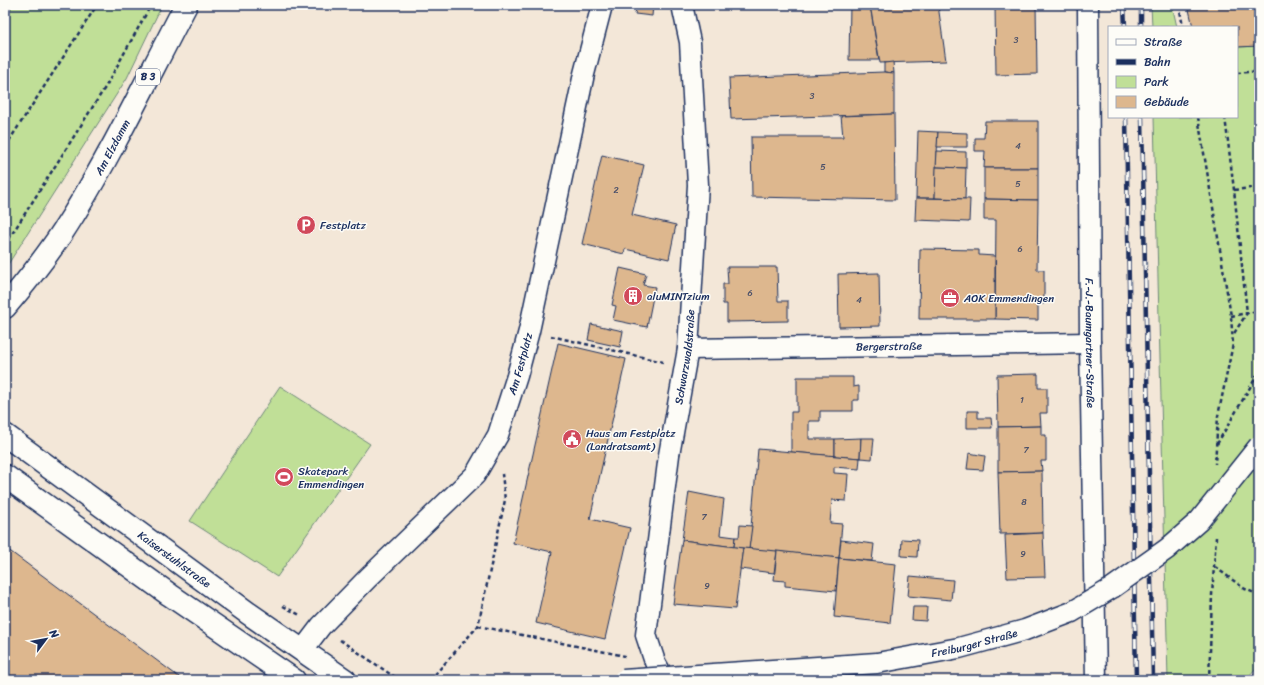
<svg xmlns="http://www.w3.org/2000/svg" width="1264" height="685" viewBox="0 0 1264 685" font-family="Sriracha,sans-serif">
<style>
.green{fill:#c0df97;stroke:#6e877a}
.building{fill:#ddb78e;stroke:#1b2f5e}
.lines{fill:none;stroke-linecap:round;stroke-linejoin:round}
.street-casing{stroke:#1b2f5e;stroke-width:23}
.secondary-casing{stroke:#1b2f5e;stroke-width:25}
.primary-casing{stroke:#1b2f5e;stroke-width:25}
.path{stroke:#1b2f5e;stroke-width:2.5;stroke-dasharray:4 3;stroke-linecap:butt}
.street{stroke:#fdfcf7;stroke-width:20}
.secondary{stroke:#fdfcf7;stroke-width:22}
.primary{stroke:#fdfcf7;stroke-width:22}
.rail-casing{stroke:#1b2f5e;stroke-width:4.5}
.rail{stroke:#fdfcf7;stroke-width:3;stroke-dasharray:9;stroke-linecap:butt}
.street-bridge-casing{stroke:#1b2f5e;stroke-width:23;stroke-linecap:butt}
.street-bridge{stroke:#fdfcf7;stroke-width:20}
.labels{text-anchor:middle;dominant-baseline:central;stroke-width:3;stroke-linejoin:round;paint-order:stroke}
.number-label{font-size:9px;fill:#4c516a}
.shield{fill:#fdfcf7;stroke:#5f6c8c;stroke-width:1}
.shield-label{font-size:10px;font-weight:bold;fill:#1b2f5e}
.street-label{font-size:11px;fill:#1b2f5e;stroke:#fdfcf7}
.poi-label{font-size:11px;fill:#1b2f5e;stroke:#fdfcf7;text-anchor:start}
</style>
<rect width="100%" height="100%" fill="#f3e7d8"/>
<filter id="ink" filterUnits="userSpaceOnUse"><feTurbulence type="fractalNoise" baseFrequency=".025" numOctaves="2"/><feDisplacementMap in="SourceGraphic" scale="8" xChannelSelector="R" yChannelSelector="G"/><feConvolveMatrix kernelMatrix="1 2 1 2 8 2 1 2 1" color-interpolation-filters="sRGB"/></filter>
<g filter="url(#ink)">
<!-- green -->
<g class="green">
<path d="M13 5H162L127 78 5 269V18Z"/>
<path d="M1151 5H1172L1177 27H1152Z"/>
<path d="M1259 46V665L1245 680H1168L1154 117H1237V47Z"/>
<path d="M280 386 370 444 277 577 190 521Z"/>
</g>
<!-- building -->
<g class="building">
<path d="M637 5H653L652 16 635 14Z"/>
<path d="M850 5H870L879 60H849Z"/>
<path d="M870 5H938L946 61 880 63Z"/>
<path d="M995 5H1036L1037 74 996 75Z"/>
<path d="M1188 5H1259V46L1237 47V27H1193Z"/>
<path d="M893 62 894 73 884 72V63Z"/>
<path d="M884 72 894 73V114L731 119 729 78Z"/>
<path d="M894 114 895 200 752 197 751 137H843L841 116Z"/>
<path d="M985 121H1038V168H984L985 151H975V138H984Z"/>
<path d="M918 131 938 132 935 198H916Z"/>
<path d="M938 132 967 133V147H937Z"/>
<path d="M937 151 966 152V168L936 167Z"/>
<path d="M602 155 644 165 632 215 676 225 669 259 625 249 624 254 582 244Z"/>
<path d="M936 167 966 168 965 199 935 198Z"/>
<path d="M984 168H1038V200L984 199Z"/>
<path d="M916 198 970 199 969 222 915 220Z"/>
<path d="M984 199 1038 200 1037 270H1044V304L1038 303V320L995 319 996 220H984Z"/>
<path d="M920 249 979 250V255L995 256V319H919Z"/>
<path d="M727 267H777L778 301H788V321L727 322V304H723V284H728Z"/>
<path d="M620 268 646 274 643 285 655 287 647 327 613 320 616 306 612 305Z"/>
<path d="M879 273 880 326 839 327 838 274Z"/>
<path d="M591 324 623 331 620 347 588 340Z"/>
<path d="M558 343 626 359 590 519 630 528 605 639 536 623 552 552 513 543Z"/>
<path d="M1038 374V388H1047V413H1040L1041 426 998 427 997 375Z"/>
<path d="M797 377H853V387L859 386V400H853V411H820V421H809V439H835V456L791 452V412H797Z"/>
<path d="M967 411H978V418H991L992 428H967Z"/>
<path d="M1041 426V435H1046V461H1041L1042 471 998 472V427Z"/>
<path d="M861 438 860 458 835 456V439Z"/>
<path d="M861 438H874L872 459 860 458Z"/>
<path d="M758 449 860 458 859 469 834 467V473L848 474 846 501 832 500 830 523 842 524 839 558 749 549Z"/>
<path d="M969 453 985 456 983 470 967 469Z"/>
<path d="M1042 471 1043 533 1000 534 998 472Z"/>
<path d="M689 492 724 499 720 535 735 537 734 547 682 540Z"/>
<path d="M740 525 752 526 749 549 734 547 735 537H739Z"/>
<path d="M1043 533 1045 577 1007 578 1005 535Z"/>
<path d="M902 539 918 540 917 557 901 556Z"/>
<path d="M682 540 743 548 735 609 673 604Z"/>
<path d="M841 540 874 544 872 561 839 558Z"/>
<path d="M743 548 777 551 774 573 740 569Z"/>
<path d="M7 549 183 680H5V552Z"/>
<path d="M777 551 839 558 836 591 785 586V581L774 580Z"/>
<path d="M839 558 896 564 890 623 834 617Z"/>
<path d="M910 576 953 580 951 600 908 596Z"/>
<path d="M913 607H927L926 621 912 620Z"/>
</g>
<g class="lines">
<!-- street casing -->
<g class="street-casing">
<g id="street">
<path id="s1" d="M1088 5 1090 343 1096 680"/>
<path id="s2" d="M688 349 1090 343"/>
<path id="s3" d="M302 651 321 626 368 578 475 475 498 435 517 376 529 331 584 74 602 5"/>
<path id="s4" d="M665 680 655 662 646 635 669 455 688 349 698 185 690 42 682 5"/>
</g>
</g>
<!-- secondary casing -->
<g class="secondary-casing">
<g id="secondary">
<path id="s5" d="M5 435 248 613 345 680"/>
<path d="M5 476 170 595 294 680"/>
</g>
</g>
<!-- primary casing -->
<g class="primary-casing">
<g id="primary">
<path id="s6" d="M5 307C30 278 54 247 74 214 115 147 149 75 186 5"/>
</g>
</g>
<!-- path -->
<g class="path">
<path d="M1179 5 1183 27"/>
<path d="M1237 73 1259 71"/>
<path d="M1198 117 1231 316 1233 344 1218 416 1215 464"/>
<path d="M1225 117 1234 190 1247 313 1233 335"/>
<path d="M5 147 97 5"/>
<path d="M1234 190 1259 187"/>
<path d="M5 245 106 86 151 5"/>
<path d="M1231 316 1259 311"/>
<path d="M551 336 663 362"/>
<path d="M1217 444 1259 372"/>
<path d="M1215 567 1245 589 1259 595"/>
<path d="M283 606 300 615"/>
<path d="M478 626 625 656"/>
<path d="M340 640 399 680"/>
<path d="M430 680 478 626 505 500 502 474"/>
<path d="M1209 680 1212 595 1216 537"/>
</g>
<!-- street -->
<use href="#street" class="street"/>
<!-- secondary -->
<use href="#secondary" class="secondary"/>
<!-- primary -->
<use href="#primary" class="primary"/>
<!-- rail casing -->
<g class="rail-casing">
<g id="rail">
<path d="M1124 5 1125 27"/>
<path d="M1141 5V27"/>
<path d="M1126 117 1136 680"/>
<path d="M1142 117 1153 680"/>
</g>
</g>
<!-- rail -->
<use href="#rail" class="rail"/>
<!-- street-bridge casing -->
<g class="street-bridge-casing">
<g id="street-bridge">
<path id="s7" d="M623 680 877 663 959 648 1025 630 1072 612 1112 588 1167 549 1199 521 1259 446"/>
</g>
</g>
<!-- street-bridge -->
<use href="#street-bridge" class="street-bridge"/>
</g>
</g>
<!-- icons -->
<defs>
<g id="parking-disc" transform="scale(1)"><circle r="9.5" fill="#d1495b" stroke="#fdfcf7"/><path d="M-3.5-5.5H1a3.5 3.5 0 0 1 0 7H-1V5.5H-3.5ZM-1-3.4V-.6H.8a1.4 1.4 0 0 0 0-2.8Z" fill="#fff"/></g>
<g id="building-disc" transform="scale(1)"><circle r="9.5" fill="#d1495b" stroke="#fdfcf7"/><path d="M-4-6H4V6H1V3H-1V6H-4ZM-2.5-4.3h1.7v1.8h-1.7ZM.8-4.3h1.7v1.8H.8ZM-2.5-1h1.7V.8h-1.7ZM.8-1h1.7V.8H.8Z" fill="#fff"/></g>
<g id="office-disc" transform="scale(1)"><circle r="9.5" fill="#d1495b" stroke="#fdfcf7"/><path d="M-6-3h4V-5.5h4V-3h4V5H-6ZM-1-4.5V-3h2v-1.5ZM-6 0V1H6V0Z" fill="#fff"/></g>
<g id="civic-disc" transform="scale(1)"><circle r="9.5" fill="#d1495b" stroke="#fdfcf7"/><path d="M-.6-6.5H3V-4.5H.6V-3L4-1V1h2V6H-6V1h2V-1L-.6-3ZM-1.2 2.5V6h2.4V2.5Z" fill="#fff"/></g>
<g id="stadium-disc" transform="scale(1)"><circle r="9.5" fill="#d1495b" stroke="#fdfcf7"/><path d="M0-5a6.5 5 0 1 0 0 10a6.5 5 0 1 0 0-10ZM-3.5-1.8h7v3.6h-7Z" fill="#fff"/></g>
</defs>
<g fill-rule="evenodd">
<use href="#parking-disc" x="306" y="225"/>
<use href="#building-disc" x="633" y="296"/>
<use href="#office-disc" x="950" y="298"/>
<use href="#civic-disc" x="572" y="439"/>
<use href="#stadium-disc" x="284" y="477"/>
</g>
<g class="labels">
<!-- number labels -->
<g class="number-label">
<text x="1016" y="40">3</text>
<text x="812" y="96">3</text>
<text x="1018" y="146">4</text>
<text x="823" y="167">5</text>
<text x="1018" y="184">5</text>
<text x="616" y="190">2</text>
<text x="1020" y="249">6</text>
<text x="750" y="293">6</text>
<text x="859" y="300">4</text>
<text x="1022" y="400">1</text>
<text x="1026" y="450">7</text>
<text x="1024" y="502">8</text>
<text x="704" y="517">7</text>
<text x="1023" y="554">9</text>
<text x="707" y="586">9</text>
</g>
<!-- shield labels -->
<rect class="shield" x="136" y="69" width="24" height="16" rx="3"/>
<g class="shield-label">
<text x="148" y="77">B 3</text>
</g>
<!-- street labels -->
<g class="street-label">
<text stroke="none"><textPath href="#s6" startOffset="193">Am Elzdamm</textPath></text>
<text stroke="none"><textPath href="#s1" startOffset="338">F.-J.-Baumgartner-Straße</textPath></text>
<text stroke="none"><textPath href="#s2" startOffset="201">Bergerstraße</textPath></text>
<text stroke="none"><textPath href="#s4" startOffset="330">Schwarzwaldstraße</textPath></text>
<text stroke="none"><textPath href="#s3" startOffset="368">Am Festplatz</textPath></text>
<text stroke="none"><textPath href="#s5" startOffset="210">Kaiserstuhlstraße</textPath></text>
<text stroke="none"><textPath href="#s7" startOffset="354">Freiburger Straße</textPath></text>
</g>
<!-- poi labels -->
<g class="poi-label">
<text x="320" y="225">Festplatz</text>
<text x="647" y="296">aluMINTzium</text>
<text x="964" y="298">AOK Emmendingen</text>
<text x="586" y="433">Haus am Festplatz<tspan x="586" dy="13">(Landratsamt)</tspan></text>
<text x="298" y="471">Skatepark<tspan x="298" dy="13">Emmendingen</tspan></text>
</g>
</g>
<!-- margin -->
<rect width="1264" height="685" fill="none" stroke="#fdfcf7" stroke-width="20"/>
<rect x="10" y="10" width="1244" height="665" fill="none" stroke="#1b2f5e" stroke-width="1.5" filter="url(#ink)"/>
<!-- legend -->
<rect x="1108" y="26" width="130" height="92" fill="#fdfcf7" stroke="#a3aaba"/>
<rect x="1116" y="39" width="20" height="6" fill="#fdfcf7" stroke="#a3aaba"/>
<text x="1144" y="46" font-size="12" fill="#1b2f5e">Straße</text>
<rect x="1116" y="59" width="20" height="6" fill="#1b2f5e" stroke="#a3aaba"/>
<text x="1144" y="66" font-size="12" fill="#1b2f5e">Bahn</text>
<rect x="1116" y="76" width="20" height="12" fill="#c0df97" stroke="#a3aaba"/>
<text x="1144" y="86" font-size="12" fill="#1b2f5e">Park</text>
<rect x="1116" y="96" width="20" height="12" fill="#ddb78e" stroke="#a3aaba"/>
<text x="1144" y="106" font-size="12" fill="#1b2f5e">Gebäude</text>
<!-- north arrow -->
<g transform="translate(46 639) rotate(58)" stroke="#fdfcf7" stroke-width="3" paint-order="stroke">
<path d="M0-3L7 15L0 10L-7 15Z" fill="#1b2f5e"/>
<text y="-6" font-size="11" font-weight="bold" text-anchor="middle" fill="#1b2f5e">N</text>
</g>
</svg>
